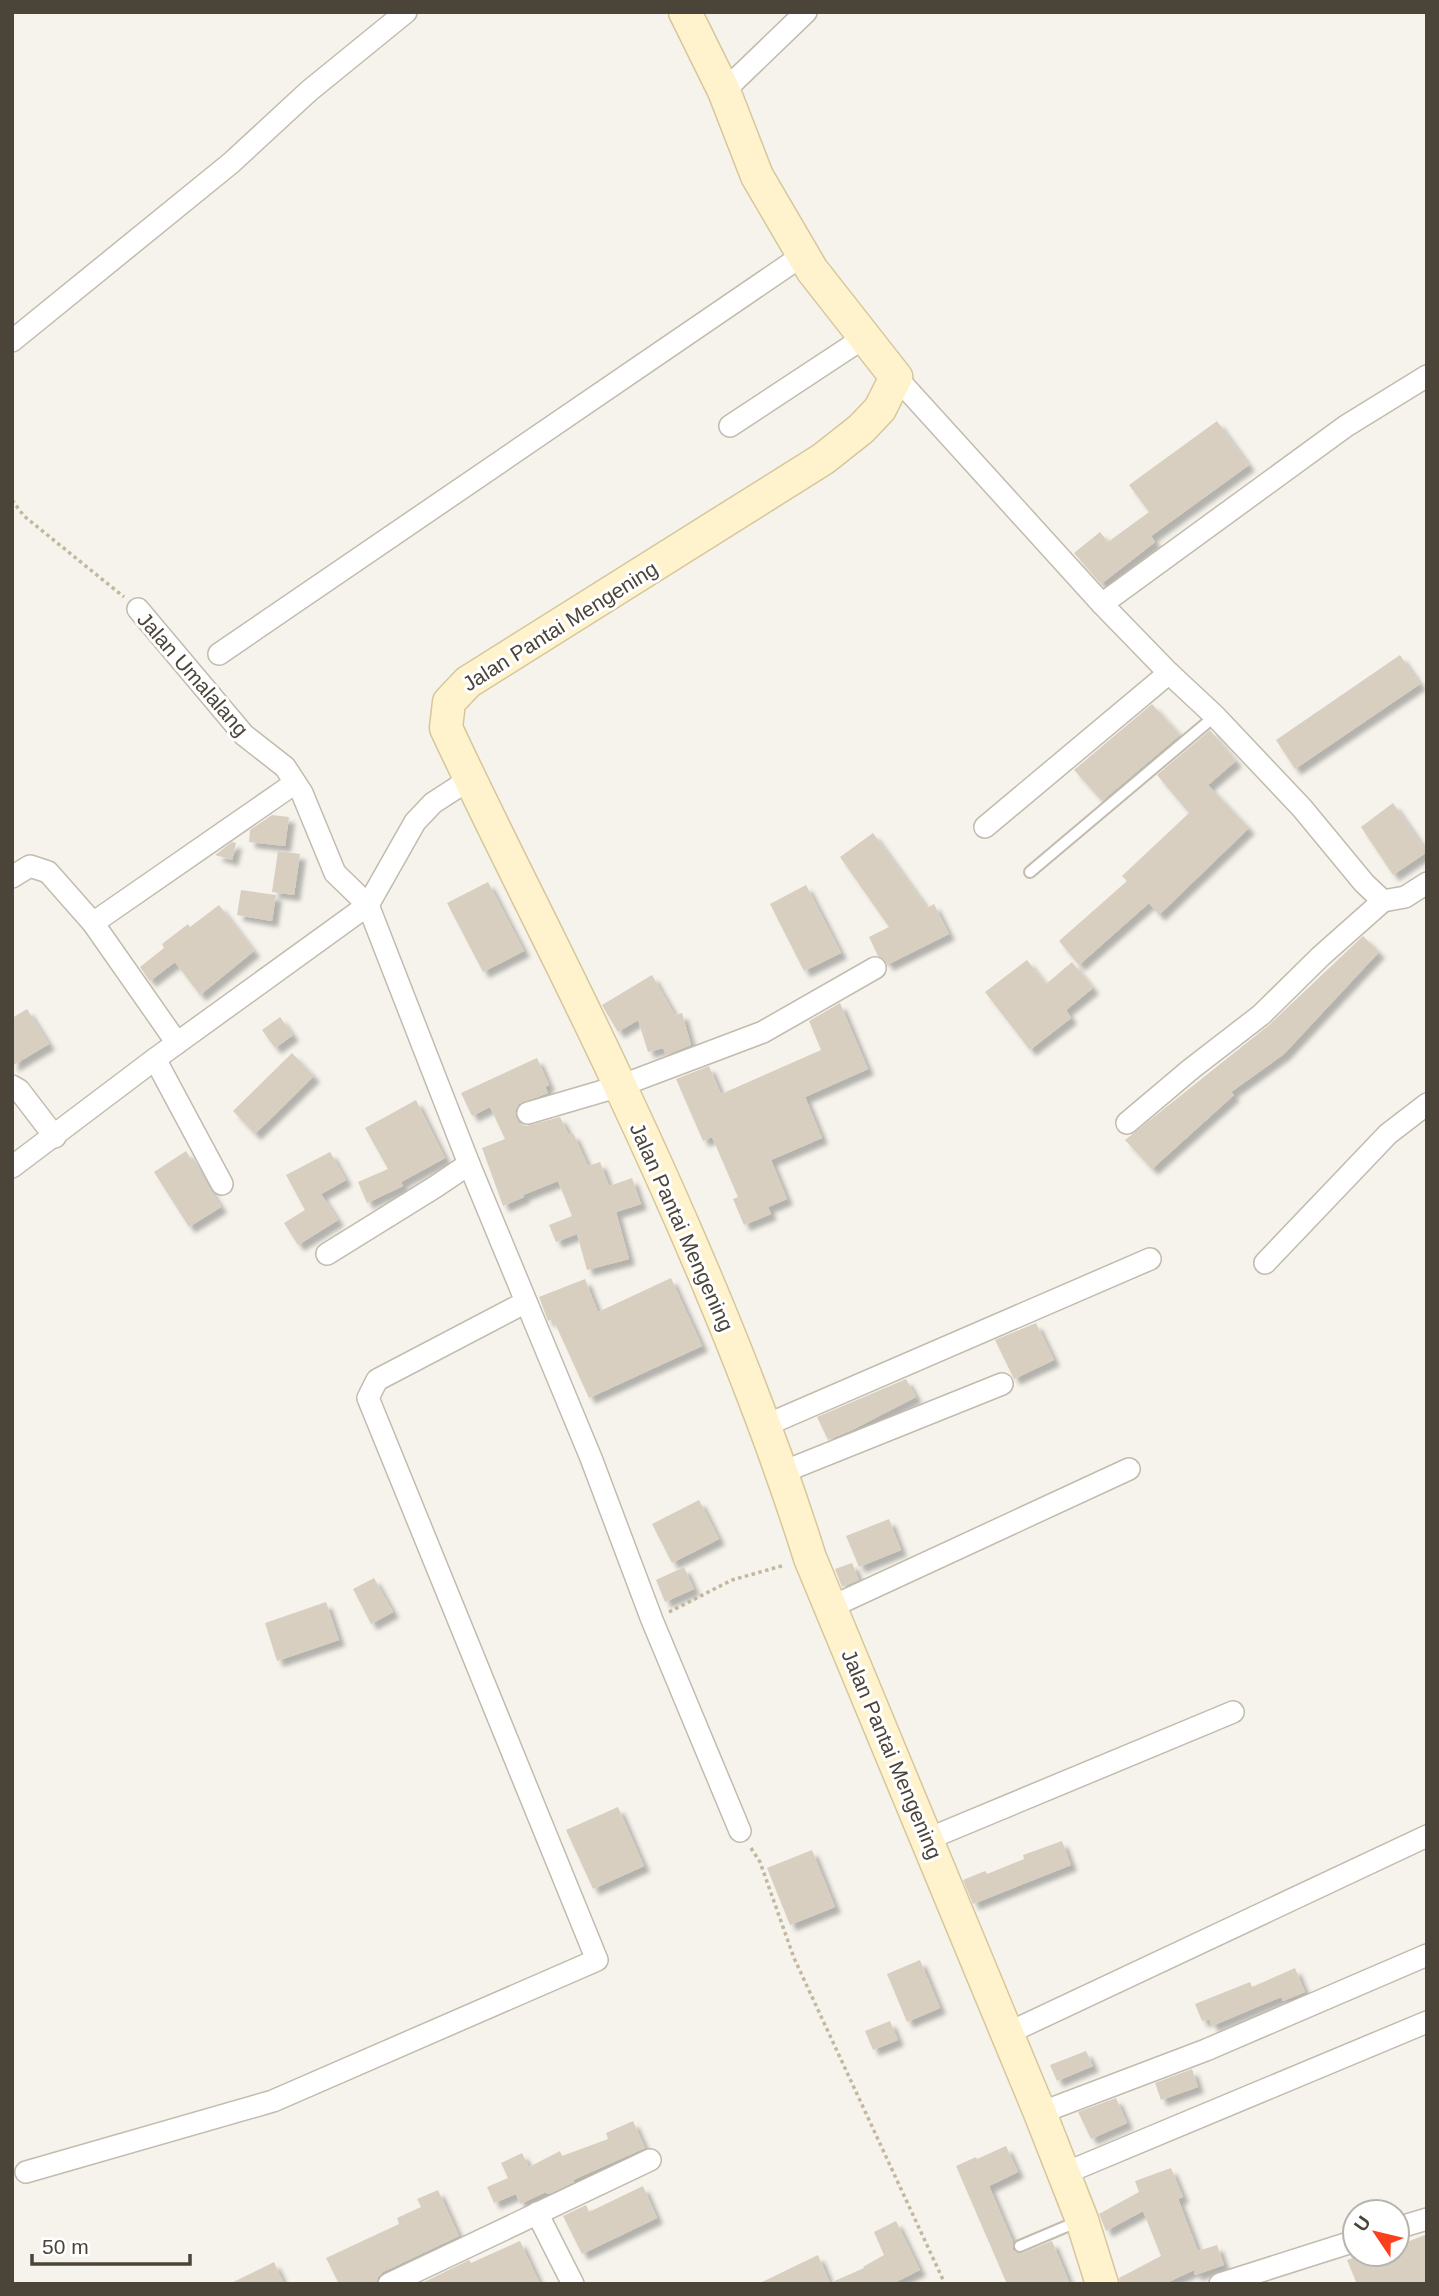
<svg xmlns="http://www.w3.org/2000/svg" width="1439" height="2296" viewBox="0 0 1439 2296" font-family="Arial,sans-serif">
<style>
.building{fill:#d8cfc1;filter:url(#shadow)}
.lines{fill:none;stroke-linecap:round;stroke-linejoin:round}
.lane-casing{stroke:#c2bbae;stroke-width:14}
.street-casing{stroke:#c2bbae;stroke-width:24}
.secondary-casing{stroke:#d6c79b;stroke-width:35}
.path{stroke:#c4b79f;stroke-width:3.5;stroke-dasharray:3.5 3.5;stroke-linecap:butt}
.lane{stroke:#fff;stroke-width:10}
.street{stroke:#fff;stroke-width:21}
.secondary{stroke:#fff3cd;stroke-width:32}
.labels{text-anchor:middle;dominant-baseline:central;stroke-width:6;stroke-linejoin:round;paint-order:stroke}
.street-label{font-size:21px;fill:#4b4439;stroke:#fff}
</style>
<defs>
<filter id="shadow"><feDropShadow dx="6" dy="6" stdDeviation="2" flood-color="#0004"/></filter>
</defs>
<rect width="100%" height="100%" fill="#f6f3ec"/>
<!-- building -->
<g class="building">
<path d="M1217 421 1249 465 1151 536 1155 542 1101 584 1074 553 1100 532 1108 542 1149 512 1129 485Z"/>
<path d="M1400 655 1420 684 1295 769 1276 740Z"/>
<path d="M1152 704 1180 735 1102 801 1074 770Z"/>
<path d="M1210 730 1236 761 1208 785 1249 828 1159 915 1149 903 1079 965 1059 941 1127 881 1122 876 1189 813 1157 775Z"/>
<path d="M1393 803 1427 852 1393 875 1361 827Z"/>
<path d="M272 815 289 817 285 846 249 842 250 830Z"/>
<path d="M873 833 927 908 934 904 949 934 887 965 886 961 878 956 869 937 889 927 840 857Z"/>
<path d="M232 842 236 843 232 860 215 855Z"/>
<path d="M278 851 300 854 294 895 272 892Z"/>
<path d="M488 882 524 951 483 972 447 903Z"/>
<path d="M806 885 841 953 804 971 770 904Z"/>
<path d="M241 890 276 895 272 921 237 915Z"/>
<path d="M219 905 254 951 200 995 175 962 150 981 140 967 164 948 162 944 188 924 190 927Z"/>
<path d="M1363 936 1379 952 1284 1054 1231 1092 1234 1095 1152 1169 1125 1140 1269 1025Z"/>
<path d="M1027 960 1046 984 1072 962 1093 988 1066 1010 1071 1018 1030 1050 985 992Z"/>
<path d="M652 975 675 1015 682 1013 691 1045 666 1055 663 1048 648 1052 638 1020 618 1032 602 1005Z"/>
<path d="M840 1003 868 1069 805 1097 822 1138 771 1160 787 1199 768 1207 771 1214 744 1225 733 1199 738 1197 712 1137 703 1141 676 1079 709 1066 721 1094 821 1050 809 1021Z"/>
<path d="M27 1009 49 1044 12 1066V1018Z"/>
<path d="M280 1017 293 1035 275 1048 262 1030Z"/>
<path d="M292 1053 314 1076 255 1134 233 1111Z"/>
<path d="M537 1058 549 1085 545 1087 548 1093 519 1104 515 1111 516 1117 519 1123 526 1126 560 1117 569 1135 573 1133 588 1166 600 1162 609 1186 632 1178 641 1204 616 1212 629 1259 587 1270 577 1234 556 1242 549 1225 572 1216 558 1181 523 1195 524 1197 503 1206 482 1148 505 1139 490 1107 472 1116 461 1093Z"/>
<path d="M416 1100 445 1158 401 1182 403 1186 367 1203 358 1182 388 1169 365 1128Z"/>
<path d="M186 1151 221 1207 189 1227 154 1172Z"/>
<path d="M330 1152 346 1180 321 1194 338 1220 298 1245 284 1223 305 1210 286 1175Z"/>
<path d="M671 1278 702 1346 589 1398 553 1319 548 1321 539 1297 585 1279 598 1312Z"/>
<path d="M1036 1323 1054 1360 1014 1379 995 1340Z"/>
<path d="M906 1379 916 1397 852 1430 828 1440 817 1417Z"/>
<path d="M699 1500 719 1539 672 1563 652 1524Z"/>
<path d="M889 1519 901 1550 859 1567 846 1536Z"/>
<path d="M852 1563 859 1580 842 1587 835 1569Z"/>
<path d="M684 1567 694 1589 665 1602 656 1580Z"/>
<path d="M374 1578 393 1612 371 1624 353 1589Z"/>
<path d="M326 1602 339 1640 277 1661 265 1623Z"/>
<path d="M618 1807 644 1866 593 1889 566 1830Z"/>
<path d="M1062 1841 1071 1865 973 1904 963 1880 985 1871 987 1874 1024 1859 1023 1855Z"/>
<path d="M812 1850 835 1907 790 1925 767 1868Z"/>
<path d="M920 1960 940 2008 907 2022 887 1974Z"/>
<path d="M1295 1968 1305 1992 1283 2001 1281 1997 1212 2026 1209 2019 1202 2021 1195 2004 1250 1982 1252 1987Z"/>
<path d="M890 2021 898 2040 873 2050 865 2031Z"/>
<path d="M1086 2051 1093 2066 1057 2081 1050 2065Z"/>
<path d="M1192 2069 1198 2087 1161 2100 1155 2083Z"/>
<path d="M1116 2098 1127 2123 1091 2139 1078 2112Z"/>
<path d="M633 2121 645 2148 573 2180 574 2182 551 2193 547 2194 546 2192 520 2204 516 2194 494 2203 487 2187 508 2178 501 2163 522 2153 529 2167 560 2151 562 2156 608 2139 606 2133Z"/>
<path d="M1006 2146 1018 2172 989 2186 1013 2242V2250L1022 2253 1052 2241 1070 2284H1007L956 2166 976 2157 977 2159Z"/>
<path d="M1171 2168 1183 2197 1178 2199 1198 2251 1217 2245 1224 2265 1195 2275 1194 2270 1164 2284H1120L1119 2278 1161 2256 1143 2211 1106 2231 1099 2214 1139 2192 1135 2181Z"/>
<path d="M643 2186 657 2218 582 2254 563 2216 586 2205 589 2212Z"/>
<path d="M438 2190 459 2236 383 2272 378 2277 376 2284H339L326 2258 399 2224 397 2218 421 2207 417 2199Z"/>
<path d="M896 2221 920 2270 892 2284H758L818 2255 830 2283 864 2268 863 2267 884 2255 874 2232Z"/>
<path d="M1427 2234V2284H1357L1347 2260 1363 2254H1397V2246Z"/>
<path d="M520 2241 540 2284H420L469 2260 471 2263Z"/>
<path d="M274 2262 284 2284H229L266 2266Z"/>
</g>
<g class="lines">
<!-- lane casing -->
<g class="lane-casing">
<g id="lane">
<path d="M1030 872 1215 716"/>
<path d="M1020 2246 1079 2221"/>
</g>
</g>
<!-- street casing -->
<g class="street-casing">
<g id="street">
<path d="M724 91 806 12"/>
<path d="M12 341 231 163 309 91 406 12"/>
<path d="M896 377 1102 604 1169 673 1215 716 1302 808 1364 883 1383 901 1405 897 1427 883"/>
<path d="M730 426 865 337"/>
<path d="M1102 604 1346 426 1427 376"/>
<path d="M138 609 244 735 285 767 302 793 335 873 368 905 469 1164 591 1458 652 1620 740 1831"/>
<path d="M219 654 803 255"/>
<path d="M985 827 1169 673"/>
<path d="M12 877 30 866 48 872 93 923 177 1043"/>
<path d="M93 923 295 783"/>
<path d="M155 1059 222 1184"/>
<path d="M12 1086 19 1090 55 1137"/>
<path d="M528 1113 620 1086 763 1032 875 968"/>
<path d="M1127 1123 1191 1069 1261 1015 1321 956 1383 901"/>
<path d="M12 1167 155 1059 368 905 415 822 433 803 470 779"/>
<path d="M327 1254 435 1187 469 1164"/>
<path d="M1265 1263 1388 1134 1427 1104"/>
<path d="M764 1426 1150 1259"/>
<path d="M783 1472 1002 1384"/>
<path d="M831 1607 1129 1469"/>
<path d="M928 1839 1233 1712"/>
<path d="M1006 2034 1427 1836"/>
<path d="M1040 2113 1206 2050 1427 1955"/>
<path d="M26 2172 273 2101 597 1960 368 1398 377 1380 526 1302"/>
<path d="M1063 2174 1427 2022"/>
<path d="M537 2213 573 2284"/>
<path d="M1397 2228 1427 2219"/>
<path d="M389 2284 650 2160"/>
<path d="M1220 2284 1355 2241"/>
</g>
</g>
<!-- secondary casing -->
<g class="secondary-casing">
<path id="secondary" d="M685 12 724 91 757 176 812 270 896 377 880 409 861 429 823 459 468 682 449 702 446 728C502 848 564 965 620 1086 692 1239 759 1396 810 1558L1040 2113 1082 2220 1102 2284"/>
</g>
<!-- path -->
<g class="path">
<path d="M12 500 24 516 124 597"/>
<path d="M669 1612 732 1580 785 1565"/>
<path d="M751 1848 760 1862 794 1958 945 2284"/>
</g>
<!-- lane -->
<use href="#lane" class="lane"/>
<!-- street -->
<use href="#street" class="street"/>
<!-- secondary -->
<use href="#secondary" class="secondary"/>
</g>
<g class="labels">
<!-- street labels -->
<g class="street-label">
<text transform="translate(560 626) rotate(-32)">Jalan Pantai Mengening</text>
<text transform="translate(193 674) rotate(49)">Jalan Umalalang</text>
<text transform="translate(682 1227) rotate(66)">Jalan Pantai Mengening</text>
<text transform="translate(892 1754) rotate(67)">Jalan Pantai Mengening</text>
</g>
</g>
<!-- border -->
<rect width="1439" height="2296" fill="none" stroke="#4b4439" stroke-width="28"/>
<!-- north arrow -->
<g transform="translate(1376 2233) rotate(305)"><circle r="33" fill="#ffffff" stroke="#b7b4b0" stroke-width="2"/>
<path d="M0-5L12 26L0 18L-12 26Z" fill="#fc3f1d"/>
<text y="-10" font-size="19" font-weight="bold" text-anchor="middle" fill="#4b4439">U</text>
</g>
<!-- scale -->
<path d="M32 2254v10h158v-10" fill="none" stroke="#4b4439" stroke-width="3.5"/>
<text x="42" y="2254" font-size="21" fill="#4b4439" stroke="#ffffff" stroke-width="5" paint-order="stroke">50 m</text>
</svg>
